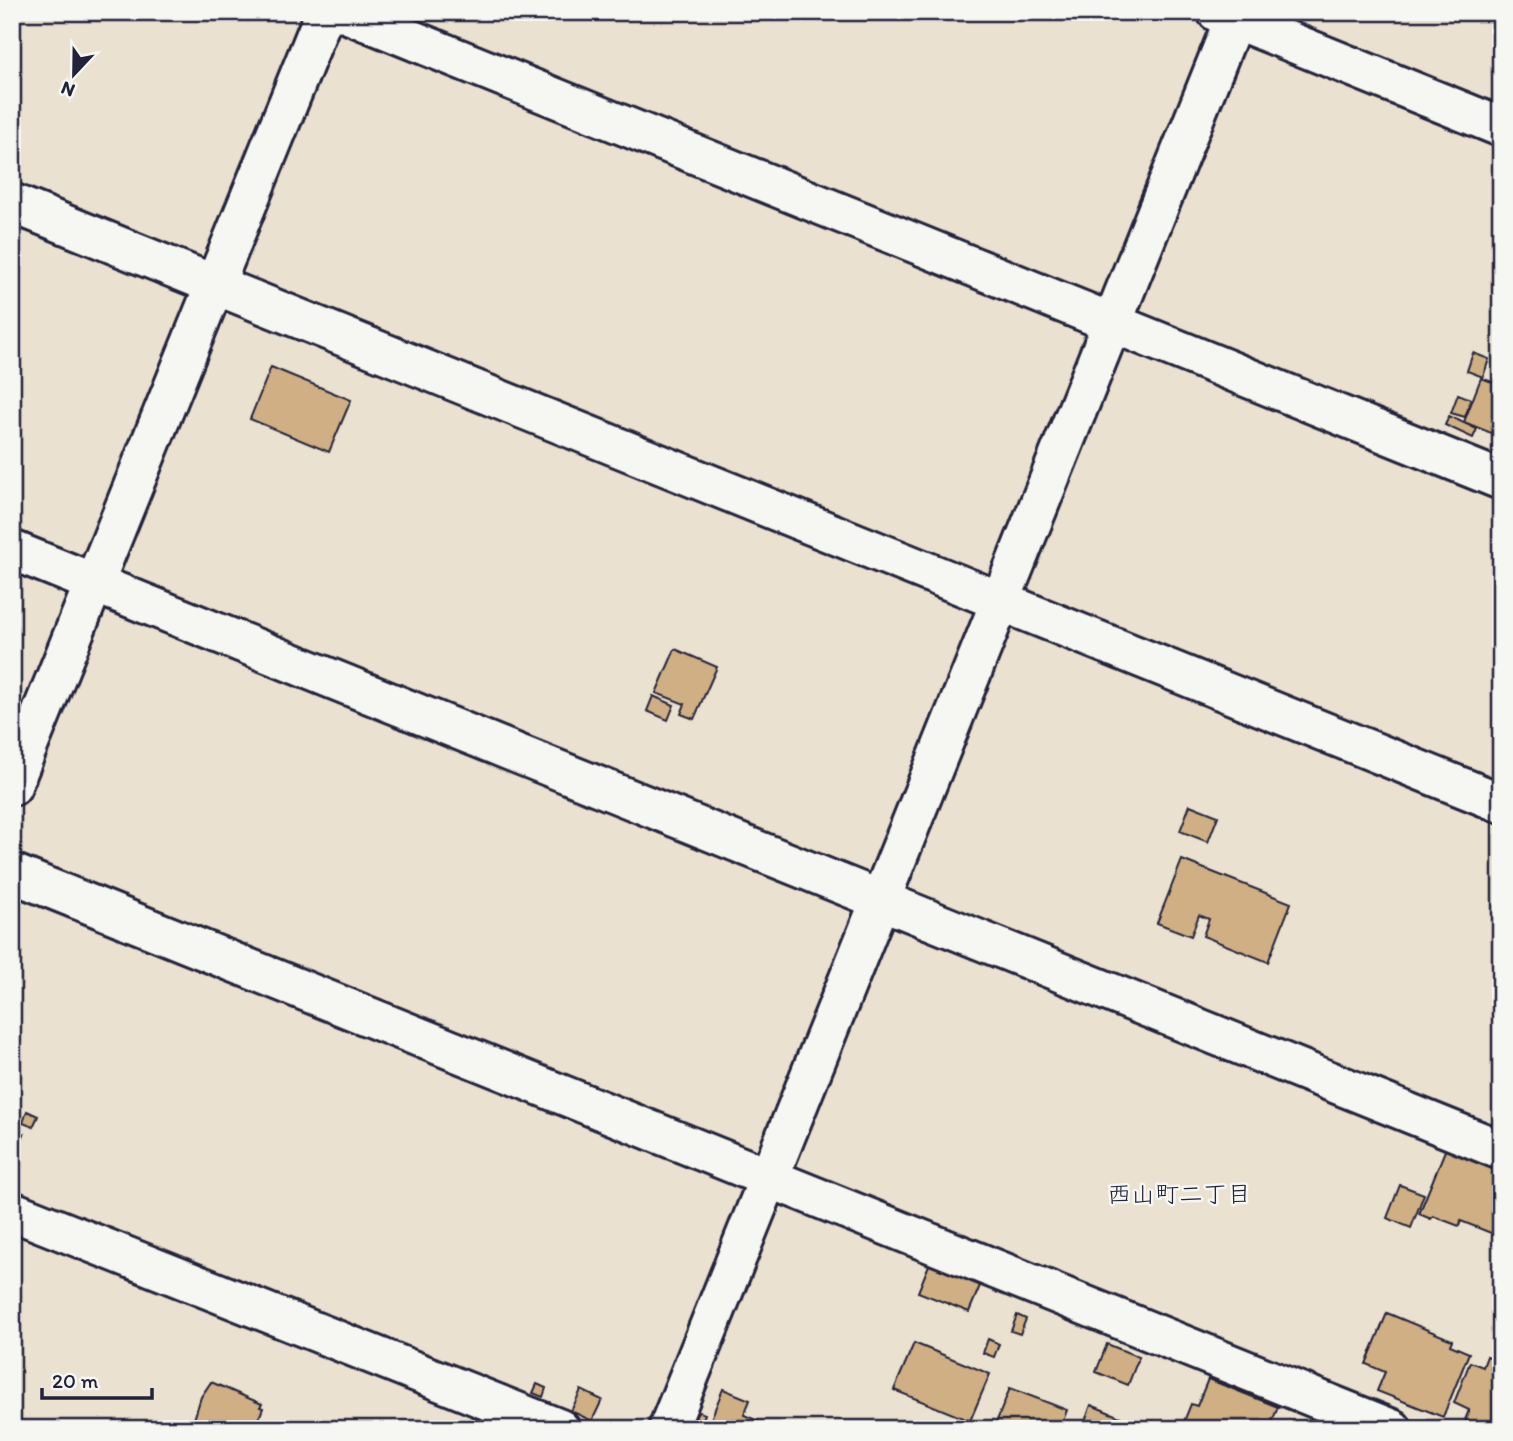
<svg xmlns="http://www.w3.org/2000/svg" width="1513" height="1441" viewBox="0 0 1513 1441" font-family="Itim,'Klee One',sans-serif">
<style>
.building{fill:#cfaf83;stroke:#22223b;stroke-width:2}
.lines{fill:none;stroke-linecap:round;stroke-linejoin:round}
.minor-casing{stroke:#22223b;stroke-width:44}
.minor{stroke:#f6f6f2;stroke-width:38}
.labels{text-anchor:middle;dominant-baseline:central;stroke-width:5;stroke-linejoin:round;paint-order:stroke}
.neighbourhood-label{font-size:24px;fill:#22223b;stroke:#f6f6f2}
</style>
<rect width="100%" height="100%" fill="#eae1d1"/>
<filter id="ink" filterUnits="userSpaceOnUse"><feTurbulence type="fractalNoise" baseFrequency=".0143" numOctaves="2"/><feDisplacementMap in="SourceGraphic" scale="14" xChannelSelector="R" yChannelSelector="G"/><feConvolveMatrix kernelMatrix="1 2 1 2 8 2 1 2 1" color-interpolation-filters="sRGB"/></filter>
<g filter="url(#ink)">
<!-- building -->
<g class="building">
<path d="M1473 353 1489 359 1483 377 1467 371Z"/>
<path d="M271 367 351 400 329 452 250 419Z"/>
<path d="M1481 378 1501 385V437L1464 422Z"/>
<path d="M1458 394 1471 399 1465 417 1451 413Z"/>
<path d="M1449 416 1477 429 1473 438 1445 425Z"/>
<path d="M675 649 717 667 694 719 681 714 685 704 656 693Z"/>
<path d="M653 696 674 705 668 720 647 711Z"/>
<path d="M1190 805 1218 816 1208 842 1180 831Z"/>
<path d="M1182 860 1291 903 1268 962 1203 936 1209 919 1199 915 1191 936 1157 923Z"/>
<path d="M27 1111 38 1116 33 1127 23 1123Z"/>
<path d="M12 1129 24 1134 12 1162Z"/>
<path d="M1446 1148 1501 1170V1237L1461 1221 1459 1226 1433 1216 1431 1219 1419 1214Z"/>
<path d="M1400 1185 1424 1194 1411 1228 1387 1218Z"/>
<path d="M931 1260 982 1281 969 1312 918 1292Z"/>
<path d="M1387 1313 1452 1340 1450 1345 1469 1353 1443 1417 1377 1391 1385 1372 1366 1364Z"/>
<path d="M1017 1315 1026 1319 1020 1334 1011 1331Z"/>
<path d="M988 1339 999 1344 994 1357 983 1353Z"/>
<path d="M914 1343 990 1374 970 1421 894 1390Z"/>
<path d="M1107 1344 1139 1357 1128 1385 1096 1372Z"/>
<path d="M1487 1356 1501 1361V1429H1486L1465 1420 1469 1410 1454 1403 1470 1362 1483 1367Z"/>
<path d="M1208 1379 1278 1407 1269 1429 1256 1427 1181 1429 1191 1404 1197 1406Z"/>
<path d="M211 1382 262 1404 260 1407 263 1408 255 1429H191L201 1397Z"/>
<path d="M537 1384 546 1388 543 1397 533 1393Z"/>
<path d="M1010 1388 1067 1410 1060 1429 994 1428Z"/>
<path d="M723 1389 750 1400 744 1415 777 1429H707Z"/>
<path d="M581 1390 602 1400 592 1421 571 1411Z"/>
<path d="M1091 1405 1149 1429H1082Z"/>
<path d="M694 1410 705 1414 699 1429H687Z"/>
</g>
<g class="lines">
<!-- minor casing -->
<g class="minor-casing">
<g id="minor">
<path d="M343 12 1501 480"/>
<path d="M1217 12 1501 127"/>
<path d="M12 203 1501 803"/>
<path d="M12 550 1501 1150"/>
<path d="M12 786 325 12"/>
<path d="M12 873 1392 1429"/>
<path d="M12 1211 560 1429"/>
<path d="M668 1429 1237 12"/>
</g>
</g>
<!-- minor -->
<use href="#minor" class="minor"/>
</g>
</g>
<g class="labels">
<!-- neighbourhood labels -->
<g class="neighbourhood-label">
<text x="1179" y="1193">西山町二丁目</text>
</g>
</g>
<!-- margin -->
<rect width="1513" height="1441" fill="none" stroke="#f6f6f2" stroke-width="42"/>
<rect x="21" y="21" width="1471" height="1399" fill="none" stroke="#22223b" stroke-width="2.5" filter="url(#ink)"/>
<!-- north arrow -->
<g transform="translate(74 74) rotate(202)" stroke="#f6f6f2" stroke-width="5" paint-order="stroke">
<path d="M0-5L12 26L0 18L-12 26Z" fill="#22223b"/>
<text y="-10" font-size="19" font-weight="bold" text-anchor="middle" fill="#22223b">N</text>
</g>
<!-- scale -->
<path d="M42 1388v10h110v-10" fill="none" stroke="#22223b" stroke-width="3.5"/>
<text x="52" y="1388" font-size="21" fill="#22223b" stroke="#f6f6f2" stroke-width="5" paint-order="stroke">20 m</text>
</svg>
